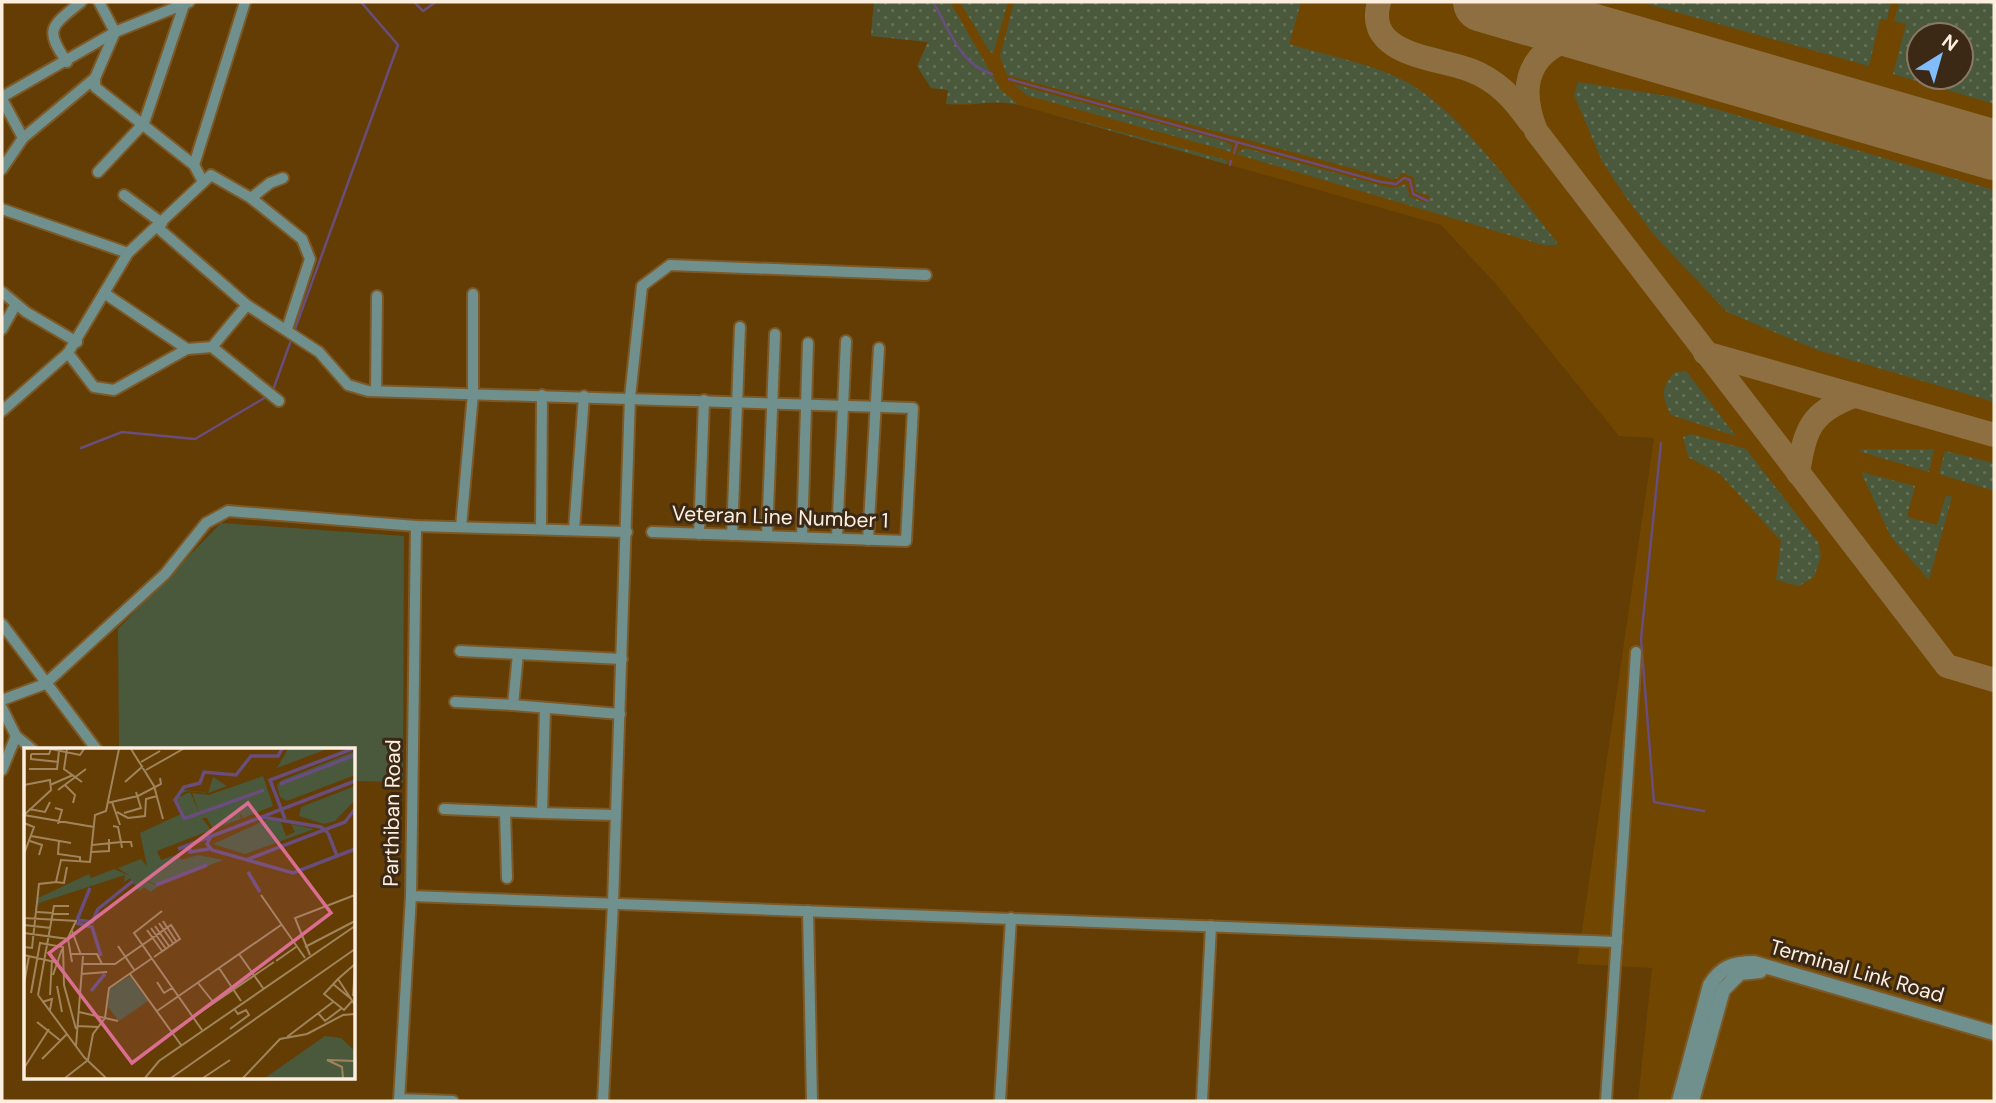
<svg xmlns="http://www.w3.org/2000/svg" width="1996" height="1103" viewBox="0 0 1996 1103" font-family="'DM Sans',sans-serif">
<style>
.built{fill:#714601;fill-rule:evenodd}
.grass{fill:url(#grass-dots);fill-rule:evenodd}
.green{fill:#4a593b}
.lines{fill:none;stroke-linecap:round;stroke-linejoin:round}
.stream{stroke:#684d7d;stroke-width:2.5}
.taxiway{stroke:#8e6f42;stroke-width:24}
.runway{stroke:#8e6f42;stroke-width:60}
.minor-casing{stroke:#7c5927;stroke-width:14}
.tertiary-casing{stroke:#7c5927;stroke-width:18}
.minor{stroke:#6f908d;stroke-width:10}
.tertiary{stroke:#6f908d;stroke-width:14}
.labels{text-anchor:middle;dominant-baseline:central;stroke-width:6;stroke-linejoin:round;paint-order:stroke}
.street-label{font-size:21px;fill:#fdefe0;stroke:#3b2915}
.inset-river{fill:none;stroke:#684d7d;stroke-width:3.5}
.inset-road{fill:none;stroke:#a1845c;stroke-width:2}
.view{fill:#da6e90;fill-opacity:0.15;stroke:#da6e90;stroke-width:3.5}
.inset-edge{fill:none;stroke:#fdefe0;stroke-width:3.5}
</style>
<defs>
<pattern id="grass-dots" width="8" height="8" patternUnits="userSpaceOnUse" patternTransform="scale(1.75)"><rect width="8" height="8" fill="#4a593b"/><path d="M2 2h.1M6 6h.1" fill="none" stroke="#657157" stroke-width="1.8" stroke-linecap="round"/></pattern>
</defs>
<rect width="100%" height="100%" fill="#633d04"/>
<!-- built -->
<path class="built" d="M874 2H1994V1101H1638L1652 968 1577 964 1654 438 1619 436 1496 284 1441 225 1019 105 1003 101 968 105 946 104 948 90 931 88 917 66 928 42 871 36ZM1919 35H1961V77H1919Z"/>
<!-- grass -->
<g class="grass">
<path d="M874 2H950L1001 90 1019 105C995 99 971 106 946 104L948 90 931 88 917 66 928 42 871 36Z"/>
<path d="M960 2H1008L993 54 988 49Z"/>
<path d="M1014 2H1301L1289 44C1328 56 1371 63 1407 82 1461 112 1517 194 1557 242V245H1543L1236 154 1245 148 1383 186 1393 188 1406 184 1410 197 1428 203 1430 196 1415 192 1414 177 1401 173 1399 178 1392 179 1007 75 1000 56Z"/>
<path d="M1640 2H1891L1887 20 1880 19 1869 66Z"/>
<path d="M1899 2H1994V104L1893 74 1906 24 1894 21ZM1919 35H1961V77H1919Z"/>
<path d="M1578 82 1674 97 1994 190V402L1817 350 1727 312 1654 235 1625 196 1602 161 1574 95Z"/>
<path d="M1013 84 1224 141 1232 146 1231 152 1044 100 1028 96Z"/>
<path d="M1049 113 1227 160 1226 164Z"/>
<path d="M1686 371 1736 436 1671 415C1662 398 1660 387 1675 372Z"/>
<path d="M1691 434 1746 449 1818 542 1821 556 1814 577 1799 586 1776 580 1781 541 1720 474 1688 457 1683 437Z"/>
<path d="M1864 449H1934L1929 472 1858 451Z"/>
<path d="M1945 451 1994 463V491L1939 474Z"/>
<path d="M1861 472 1915 486 1907 517 1937 525 1946 495 1952 497 1929 580 1891 537Z"/>
</g>
<!-- green -->
<path class="green" d="M221 523 404 536 403 782 354 781V750L119 749 118 629Z"/>
<g class="lines">
<!-- stream -->
<g class="stream">
<path d="M414 2 423 11 436 2"/>
<path d="M933 2C949 29 960 65 992 74"/>
<path d="M1009 79 1381 182 1396 184 1404 178 1410 180 1413 194 1428 201"/>
<path d="M1234 153 1237 143"/>
<path d="M1230 165 1231 161"/>
<path d="M295 329 398 45 361 2"/>
<path d="M273 390 290 343"/>
<path d="M1661 443 1641 639 1654 802 1704 811"/>
<path d="M81 448 122 432 195 439 266 397"/>
</g>
<!-- taxiway -->
<g class="taxiway">
<path d="M1379 2C1364 56 1436 57 1470 70 1497 80 1514 99 1530 122"/>
<path d="M1595 35C1536 40 1514 76 1536 131L1947 666 1994 680"/>
<path d="M1705 353 1994 435"/>
<path d="M1798 473C1805 430 1810 412 1854 396"/>
</g>
<!-- runway -->
<path class="runway" d="M1483 2 1994 150"/>
<!-- minor casing -->
<g class="minor-casing">
<g id="minor">
<path d="M67 62C43 28 52 26 81 2"/>
<path d="M95 78V87L194 165 203 182"/>
<path d="M2 97 115 32 189 2"/>
<path d="M2 99 23 138"/>
<path d="M194 165 245 2"/>
<path d="M2 169 23 138 95 78 115 32 99 2"/>
<path d="M98 172 144 123 185 2"/>
<path d="M124 195 162 223"/>
<path d="M251 198 270 183 283 178"/>
<path d="M2 209 128 253"/>
<path d="M157 227 247 305 319 352 348 385 368 391 913 408 906 541 652 532"/>
<path d="M2 292 26 312 77 342"/>
<path d="M104 293 187 349"/>
<path d="M2 329 16 304"/>
<path d="M212 347 247 305"/>
<path d="M68 353 94 387 114 390 187 349 212 347 279 401"/>
<path d="M376 391 377 296"/>
<path d="M2 411 68 353 128 253 211 175 251 198 302 239 310 259 287 329"/>
<path d="M461 527 473 394V294"/>
<path d="M541 529 542 395"/>
<path d="M574 530 584 396"/>
<path d="M699 534 704 400"/>
<path d="M732 535 740 327"/>
<path d="M767 536 775 334"/>
<path d="M802 537 808 343"/>
<path d="M837 538 846 341"/>
<path d="M868 540 879 348"/>
<path d="M2 624 97 750"/>
<path d="M460 651 622 659"/>
<path d="M518 654 513 705 620 714"/>
<path d="M2 700 45 684 165 574 206 523 228 511 416 526 627 532"/>
<path d="M455 702 513 705"/>
<path d="M2 708 16 736 33 750"/>
<path d="M545 709 542 813 616 815"/>
<path d="M2 770 16 736"/>
<path d="M444 809 542 813"/>
<path d="M505 812 507 878"/>
<path d="M411 896 1617 942"/>
<path d="M808 911 812 1101"/>
<path d="M399 1099 453 1101"/>
<path d="M399 1101 411 896 416 526"/>
<path d="M603 1101 613 903 630 397 642 286 670 265 926 275"/>
<path d="M1000 1101 1011 918"/>
<path d="M1202 1101 1211 926"/>
<path d="M1606 1101 1636 652"/>
</g>
</g>
<!-- tertiary casing -->
<g class="tertiary-casing">
<g id="tertiary">
<path d="M1679 1101 1710 985C1721 967 1733 963 1754 963L1994 1033"/>
<path d="M1692 1101 1723 990 1740 973 1760 971"/>
</g>
</g>
<!-- minor -->
<use href="#minor" class="minor"/>
<!-- tertiary -->
<use href="#tertiary" class="tertiary"/>
</g>
<g class="labels">
<!-- street labels -->
<g class="street-label">
<text transform="translate(780 517) rotate(2)">Veteran Line Number 1</text>
<text transform="translate(392 813) rotate(-89)">Parthiban Road</text>
<text transform="translate(1857 971) rotate(16)">Terminal Link Road</text>
</g>
</g>
<!-- overview -->
<g transform="translate(24 748)">
<rect width="331" height="331" fill="#633d04"/>
<path d="M264 1H303L253 20ZM331 3V27L263 53 256 49 253 37 258 32ZM239 28 249 58 219 70 215 64 217 71 189 81 183 70H178L187 82 133 103 137 112 154 106 157 112 174 107 199 112 135 137 116 131 134 138 127 144 120 139 115 143 106 130 100 134 101 127 15 155V159L14 155V150L65 126 67 130 90 121 106 128 94 120 117 111 123 118 116 85 157 66 162 71 152 51 159 42 180 44 184 45 189 29 203 38 184 45 164 43 158 45 155 49 166 44 177 69 168 45 185 47ZM331 38V52L311 73 300 76 275 68 277 59ZM244 71 257 74 262 88 271 84 267 76 290 81 221 106 189 96ZM301 288 317 290 331 303V330H241Z" fill="#4a593b"/>
<path d="M106 228 124 253 95 273 84 259 86 240Z" fill="#4a593b"/>
<path class="inset-river" d="M256 36 331 7M238 69 297 79 304 85M162 70 240 42M261 71 246 32 328 1M161 72 151 52 160 39 176 35 180 24 212 27 227 8H254L258 1M304 85 313 108M187 88 183 96 188 102 269 125 331 101M165 97 166 104 185 101M154 101 331 33M222 112 321 74 331 61M224 124 236 144M132 137 183 117M53 172 66 140M54 172 68 174 74 161 109 133M52 175 68 179 77 208M67 243 81 226"/>
<path class="inset-road" d="M43 1 40 21 58 34M107 1 130 38 139 71M7 6H25L27 1 56 7 60 1M7 6V11L35 14M117 14 136 3M5 21H33L35 3M122 22 159 1M101 34 119 18M0 37 26 32 27 42 0 67 70 79M26 37 49 27M41 37 51 47 49 55M34 42 62 21M88 54 96 77M83 55 114 48 137 36 136 30M31 60 38 62 34 76M5 61 21 64 26 54M93 64 104 70 121 68 122 51 133 48M100 65 117 60 112 44M0 75 10 79 0 106M7 88 47 95M6 93 18 97 15 107M35 93 34 106 56 109V115M68 97 97 94 94 79 89 78M98 100 97 94H107L108 99M67 104 85 103V91M31 134 40 135 43 119M237 147 281 210M138 163 110 185 178 282M13 164 45 166M0 170 53 173M139 173 152 193M135 175 149 195M0 177 27 180M131 178 145 198M127 180 142 201M123 182 138 203M48 183 57 207M0 185 44 191 48 214M43 192 52 173M94 198 111 223M0 199 8 200 15 136 32 134 37 112 66 114 71 67 82 63 95 1M281 199 331 173M46 206H73L78 216M215 206 239 240M0 207 35 215M286 207 271 170 331 147M252 213 272 199M58 216H91L147 177 156 191 130 209M331 216 314 231 331 257M195 220 217 253M57 226 83 224M106 226 157 297M29 227 38 201M314 231 300 246 320 262 329 252M133 234 140 245 148 240M174 235 190 255M0 236 5 208M309 236 326 250M33 238 38 264M7 245 16 195 39 199 40 237 52 281M14 247 60 309 82 330M14 247 30 158H45M26 247 28 212M329 248 331 220M18 254 28 251 26 262M133 263 257 177M55 264 94 273M294 265 301 273 318 260M13 274 37 293M53 278 74 279M206 281 225 267 222 262 214 266 211 262M147 284 250 214M263 289 309 254M52 298 59 208M18 311 43 286M64 312 69 286 81 270 85 240 127 211M0 320 25 281M41 330 64 312M121 330 135 313 331 178M147 330 331 201M179 330 206 312M219 330 256 291 283 286 319 267 331 266M319 330 318 319 303 312 331 313"/>
<path class="view" d="M224 55 307 165 108 315 25 205Z"/>
<rect width="331" height="331" class="inset-edge"/>
</g>
<!-- border -->
<rect width="1996" height="1103" fill="none" stroke="#fdefe0" stroke-width="7"/>
<!-- north arrow -->
<g transform="translate(1940 56) rotate(37)"><circle r="33" fill="#3b2915" stroke="#897866" stroke-width="2"/>
<path d="M0-5L12 26L0 18L-12 26Z" fill="#80bdfa"/>
<text y="-10" font-size="19" font-weight="bold" text-anchor="middle" fill="#fdefe0">N</text>
</g>
</svg>
